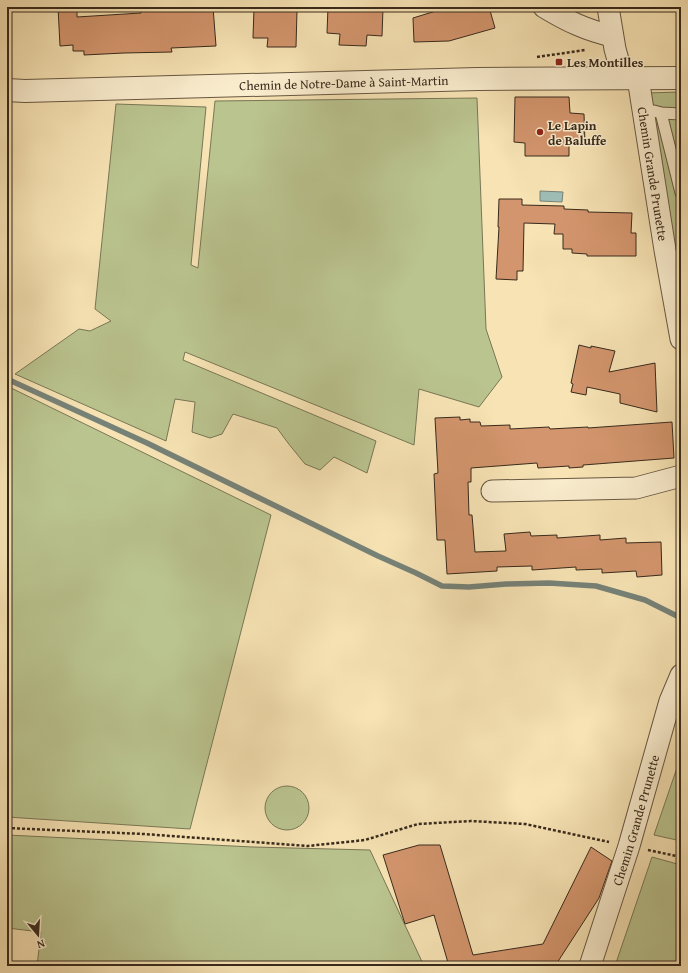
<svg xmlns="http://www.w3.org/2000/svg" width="688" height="973" viewBox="0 0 688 973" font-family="'Gentium Book Plus',serif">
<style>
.green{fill:#bac48f;stroke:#797756}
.water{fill:#9fbdb5;stroke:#768278}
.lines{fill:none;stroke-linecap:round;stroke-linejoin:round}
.stream{stroke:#768278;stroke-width:5.5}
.building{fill:#d3956d;stroke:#382a1c}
.service-casing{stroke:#685842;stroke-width:13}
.minor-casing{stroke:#685842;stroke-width:23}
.tertiary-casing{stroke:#685842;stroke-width:24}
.path{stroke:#382a1c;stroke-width:2.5;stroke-dasharray:3 2;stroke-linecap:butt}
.service{stroke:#faedce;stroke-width:11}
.minor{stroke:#faedce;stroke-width:21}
.tertiary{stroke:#faedce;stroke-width:22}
.poi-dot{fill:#8f2418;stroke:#faedce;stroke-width:1.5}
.labels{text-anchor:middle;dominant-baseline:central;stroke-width:3;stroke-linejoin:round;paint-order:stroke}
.poi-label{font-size:13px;font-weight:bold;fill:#382a1c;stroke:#faedce;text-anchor:start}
.street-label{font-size:13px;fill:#382a1c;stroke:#faedce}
</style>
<rect width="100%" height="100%" fill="#f7e3b4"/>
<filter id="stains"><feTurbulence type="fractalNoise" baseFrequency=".005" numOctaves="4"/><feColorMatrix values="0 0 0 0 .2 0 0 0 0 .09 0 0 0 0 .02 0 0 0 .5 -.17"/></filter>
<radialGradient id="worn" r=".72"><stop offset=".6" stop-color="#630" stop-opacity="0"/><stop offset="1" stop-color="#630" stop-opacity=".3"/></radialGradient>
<!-- green -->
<g class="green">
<path d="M681 92V307L646 93Z"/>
<path d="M477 98 486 329 502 377 479 407 419 389 414 445 185 352 183 360 376 441 367 473 334 457 320 470 305 464 288 443 277 428 233 414 222 434 210 438 192 432 195 402 175 399 166 441 15 374 79 329 90 331 111 321 95 309 116 104 206 107 191 265 198 268 215 101Z"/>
<path d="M7 386 271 515 190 829 7 817Z"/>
<path d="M681 756V841L654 835Z"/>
<circle cx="287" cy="808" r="22"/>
<path d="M7 835 253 847 370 850 424 966H37L41 932 7 928Z"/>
<path d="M652 857 681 865V966H615Z"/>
</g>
<!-- water -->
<path class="water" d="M540 191 563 192 562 202 540 201Z"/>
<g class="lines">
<!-- stream -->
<path class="stream" d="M7 379 147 443 378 556 416 573 442 586 469 587 506 584 549 583 596 586 645 600 681 618"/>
</g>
<!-- building -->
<g class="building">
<path d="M58 7H77V17L141 13V11L213 7 216 46 171 48 172 52 124 53 84 55V51H73V45L60 46Z"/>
<path d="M328 7 383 8 382 36 367 35 366 46 339 45 340 34 327 33Z"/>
<path d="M449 7H455L456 11 470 7H489L495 28 449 41 414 42 413 18Z"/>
<path d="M254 8 297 10 296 47H267L268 38H253Z"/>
<path d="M515 97H569L570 113 584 114 585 143H569V156H525V143L514 142Z"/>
<path d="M499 199H522V205L564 206V209L588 210V212L632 213 631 233H636V256H587V254L572 253V249H563V234H554L555 224 524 223 523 271H517V280L496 279 499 227H498Z"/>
<path d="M579 345 591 348V346L615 351 609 372 655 363 657 412 620 403V394L587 387 586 395 571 392 573 384 571 383Z"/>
<path d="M460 417V420L470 419V422H480L481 426 510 425V429L549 427 550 429 588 427V428L672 422 674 458 583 465V467L569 468V466L538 468 537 463 471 468V482H468L469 515H472L475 552 506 551 504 534 530 532 531 536 557 535V538L600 535V540L626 538V543L661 542 662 575 637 577 636 571 602 573V569L576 570V567L532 570V566L497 567V571L447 574 445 540H437L434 474 438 473 435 418Z"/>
<path d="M419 845H440L473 955 543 944 591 847 612 861 599 898 555 966H449L434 915 405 924 383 855Z"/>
</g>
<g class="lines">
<!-- service casing -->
<g class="service-casing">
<g id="service">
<path d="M654 111 661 113 681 114"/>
<path d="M661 113 681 193"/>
<path d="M671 259 681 273"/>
</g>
</g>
<!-- minor casing -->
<g class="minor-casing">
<g id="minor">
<path d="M544 7C567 21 586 30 612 36"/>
<path d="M608 7 615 49 623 78"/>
<path id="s1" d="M638 78 665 250 681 339"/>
<path d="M492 491 636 488 681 476"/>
<path id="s2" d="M590 966 629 846 670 701 681 675"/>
</g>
</g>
<!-- tertiary casing -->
<g class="tertiary-casing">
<g id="tertiary">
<path id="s3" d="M7 90 25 91 477 79 681 78"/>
</g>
</g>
<!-- path -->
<g class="path">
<path d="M537 57 585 50"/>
<path d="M7 828 144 834 308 846 365 840 418 824 471 821 525 824 609 842"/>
<path d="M648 850 681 857"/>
</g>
<!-- service -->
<use href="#service" class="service"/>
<!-- minor -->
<use href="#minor" class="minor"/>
<!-- tertiary -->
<use href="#tertiary" class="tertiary"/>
</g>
<!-- markers -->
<g class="poi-dot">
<rect x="555" y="58" width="8" height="8" rx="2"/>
<circle cx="540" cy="132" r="4"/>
</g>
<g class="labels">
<!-- poi labels -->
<g class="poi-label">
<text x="567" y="62">Les Montilles</text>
<text x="548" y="125">Le Lapin<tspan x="548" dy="15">de Baluffe</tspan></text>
</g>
<!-- street labels -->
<g class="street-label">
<text stroke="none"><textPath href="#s3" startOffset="337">Chemin de Notre-Dame à Saint-Martin</textPath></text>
<text stroke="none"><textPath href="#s1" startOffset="97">Chemin Grande Prunette</textPath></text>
<text stroke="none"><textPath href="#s2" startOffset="153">Chemin Grande Prunette</textPath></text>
</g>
</g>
<!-- margin -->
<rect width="688" height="973" fill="none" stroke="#f7e3b4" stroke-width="24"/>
<rect x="8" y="8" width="672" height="957" fill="none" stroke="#382a1c" stroke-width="2"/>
<rect x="12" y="12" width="664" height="949" fill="none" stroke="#382a1c"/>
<!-- north arrow -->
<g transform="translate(38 935) rotate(162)" stroke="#faedce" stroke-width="3" paint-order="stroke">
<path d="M0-3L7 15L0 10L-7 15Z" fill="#382a1c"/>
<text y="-6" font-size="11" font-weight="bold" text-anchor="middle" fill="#382a1c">N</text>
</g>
<rect width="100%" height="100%" filter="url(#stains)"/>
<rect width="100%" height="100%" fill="url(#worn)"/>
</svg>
